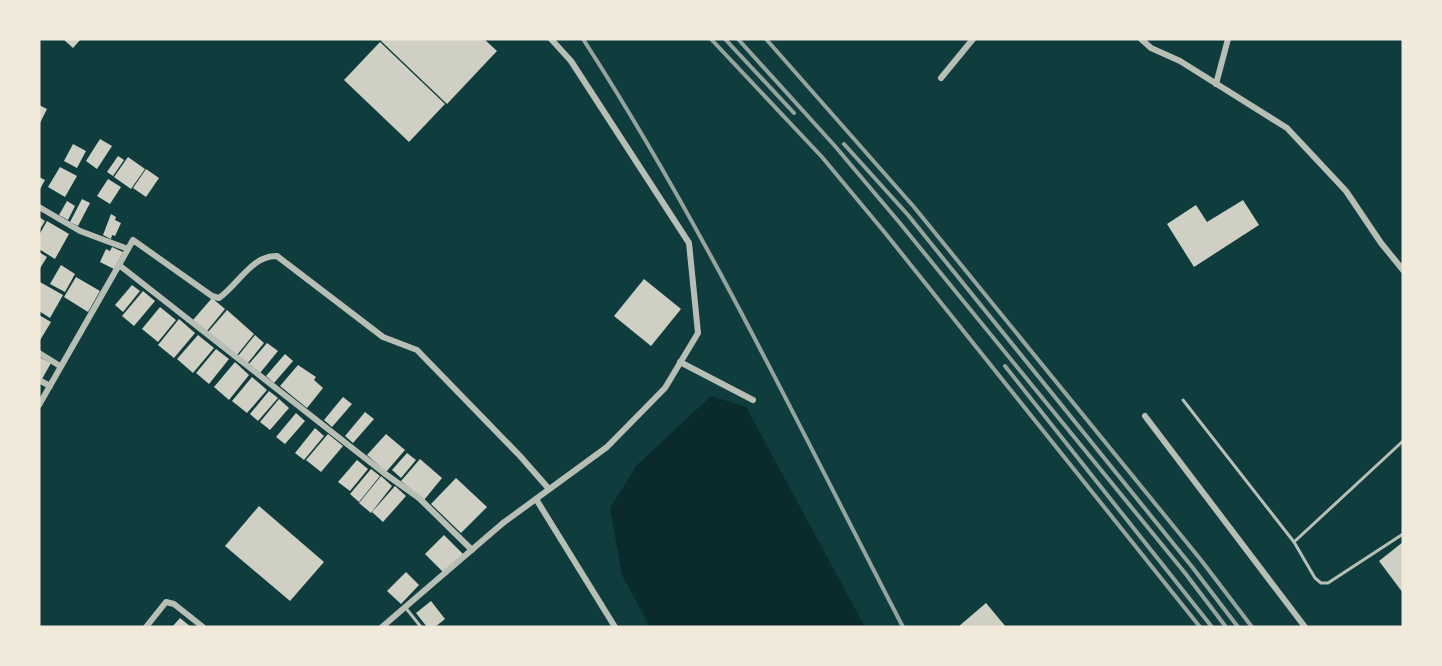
<svg xmlns="http://www.w3.org/2000/svg" width="1442" height="666" viewBox="0 0 1442 666" font-family="Ubuntu,sans-serif">
<style>
.water{fill:#0a2a2b}
.building{fill:#cfcfc3}
.lines{fill:none;stroke-linecap:round;stroke-linejoin:round}
.service{stroke:#b8beb3;stroke-width:3}
.minor{stroke:#b8beb3;stroke-width:6}
.rail{stroke:#97a49c;stroke-width:4}
</style>
<rect width="100%" height="100%" fill="#0f3d3e"/>
<!-- water -->
<path class="water" d="M711 396 746 407 865 627H650L622 575 610 508 637 465Z"/>
<!-- building -->
<g class="building">
<path d="M63 39H81L73 48Z"/>
<path d="M383 39H484L497 51 447 104 381 41Z"/>
<path d="M380 42 445 104 409 142 344 80Z"/>
<path d="M39 105 47 109 39 125Z"/>
<path d="M100 139 112 146 97 169 86 161Z"/>
<path d="M73 144 86 151 77 168 64 161Z"/>
<path d="M118 156 124 160 113 176 107 172Z"/>
<path d="M128 157 145 169 131 189 114 177Z"/>
<path d="M60 167 77 176 65 197 48 187Z"/>
<path d="M146 169 159 178 146 197 133 188Z"/>
<path d="M39 177 45 180 39 191Z"/>
<path d="M108 179 121 187 110 204 97 196Z"/>
<path d="M82 199 90 203 78 226 70 222Z"/>
<path d="M1243 200 1259 225 1194 267 1167 224 1196 205 1207 222Z"/>
<path d="M67 201 75 206 68 220 59 215Z"/>
<path d="M111 214 116 217 115 220 121 223 115 236 112 235 111 239 103 235Z"/>
<path d="M39 217 45 221 39 231Z"/>
<path d="M47 221 69 234 55 259 39 249V235Z"/>
<path d="M112 247 123 252 114 269 100 262 106 249 110 251Z"/>
<path d="M39 252 47 257 39 270Z"/>
<path d="M61 265 75 274 65 292 50 284Z"/>
<path d="M76 277 100 291 88 312 64 297Z"/>
<path d="M644 279 681 309 651 346 614 316Z"/>
<path d="M40 282 63 295 50 318 39 311Z"/>
<path d="M132 285 140 291 123 312 115 305Z"/>
<path d="M143 291 155 301 134 326 122 316Z"/>
<path d="M212 298 225 309 207 331 193 320Z"/>
<path d="M160 307 176 320 158 342 142 329Z"/>
<path d="M227 310 254 334 237 355 208 332Z"/>
<path d="M39 315 51 322 39 342Z"/>
<path d="M179 319 195 333 174 358 158 345Z"/>
<path d="M198 335 214 348 193 373 177 359Z"/>
<path d="M255 335 264 343 247 364 238 356Z"/>
<path d="M267 343 278 351 260 373 249 364Z"/>
<path d="M216 349 229 359 209 384 196 373Z"/>
<path d="M285 354 293 361 274 383 266 376Z"/>
<path d="M39 357 51 363 42 379 39 377Z"/>
<path d="M235 362 249 375 229 400 214 387Z"/>
<path d="M298 365 316 377 314 380 323 388 307 408 280 386Z"/>
<path d="M252 377 267 390 247 413 232 401Z"/>
<path d="M269 391 278 398 258 421 250 414Z"/>
<path d="M343 397 352 404 332 427 324 420Z"/>
<path d="M279 399 289 408 270 430 260 422Z"/>
<path d="M365 412 374 419 353 443 345 436Z"/>
<path d="M296 413 305 421 285 444 276 437Z"/>
<path d="M315 428 324 436 304 460 295 453Z"/>
<path d="M328 434 343 446 321 472 306 460Z"/>
<path d="M386 434 405 450 386 472 367 455Z"/>
<path d="M407 453 416 460 401 478 392 470Z"/>
<path d="M420 459 442 478 424 500 401 481Z"/>
<path d="M357 460 368 469 350 491 338 482Z"/>
<path d="M371 469 380 476 359 502 350 494Z"/>
<path d="M381 476 392 486 371 513 359 503Z"/>
<path d="M456 478 487 507 461 533 431 504Z"/>
<path d="M395 486 406 496 383 522 372 512Z"/>
<path d="M259 506 324 562 290 601 225 546Z"/>
<path d="M444 535 463 554 444 573 425 554Z"/>
<path d="M1403 542V593L1379 561Z"/>
<path d="M406 572 419 585 401 604 387 591Z"/>
<path d="M431 601 445 619 435 627H427L416 613Z"/>
<path d="M986 603 1006 627H958Z"/>
<path d="M180 618 191 627H172Z"/>
</g>
<g class="lines">
<!-- service -->
<g class="service">
<path d="M1183 400 1294 542 1315 578 1321 583H1328L1403 534"/>
<path d="M1294 542 1403 441"/>
<path d="M405 607 421 627"/>
</g>
<!-- minor -->
<g class="minor">
<path d="M1141 39 1151 48 1180 61 1287 128 1346 191 1381 243 1403 270"/>
<path d="M941 78 973 39"/>
<path d="M1216 84 1228 39"/>
<path d="M39 207 80 231 128 249"/>
<path d="M39 353 60 366"/>
<path d="M680 362 753 400"/>
<path d="M39 380 50 386"/>
<path d="M39 405 119 265"/>
<path d="M1145 416 1305 627"/>
<path d="M536 499 615 627"/>
<path d="M472 550 419 498 384 473 119 265 133 240 212 296 219 298C238 285 252 255 277 256L383 337 417 350 520 456 549 489"/>
<path d="M146 627 166 602 174 604 203 627"/>
<path d="M382 627 503 523 607 447 665 388 698 333 689 243 571 61 551 39"/>
</g>
<!-- rail -->
<g class="rail">
<path d="M583 39C704 226 800 429 903 627"/>
<path d="M711 39 822 157 886 234 1200 627"/>
<path d="M725 39 794 113"/>
<path d="M738 39 834 145 899 222 1185 573 1226 627"/>
<path d="M766 39 914 207 1201 560 1252 627"/>
<path d="M844 144 908 215 1193 568 1238 627"/>
<path d="M1005 366 1212 627"/>
</g>
</g>
<!-- border -->
<rect width="1442" height="666" fill="none" stroke="#f1e9da" stroke-width="81"/>
</svg>
